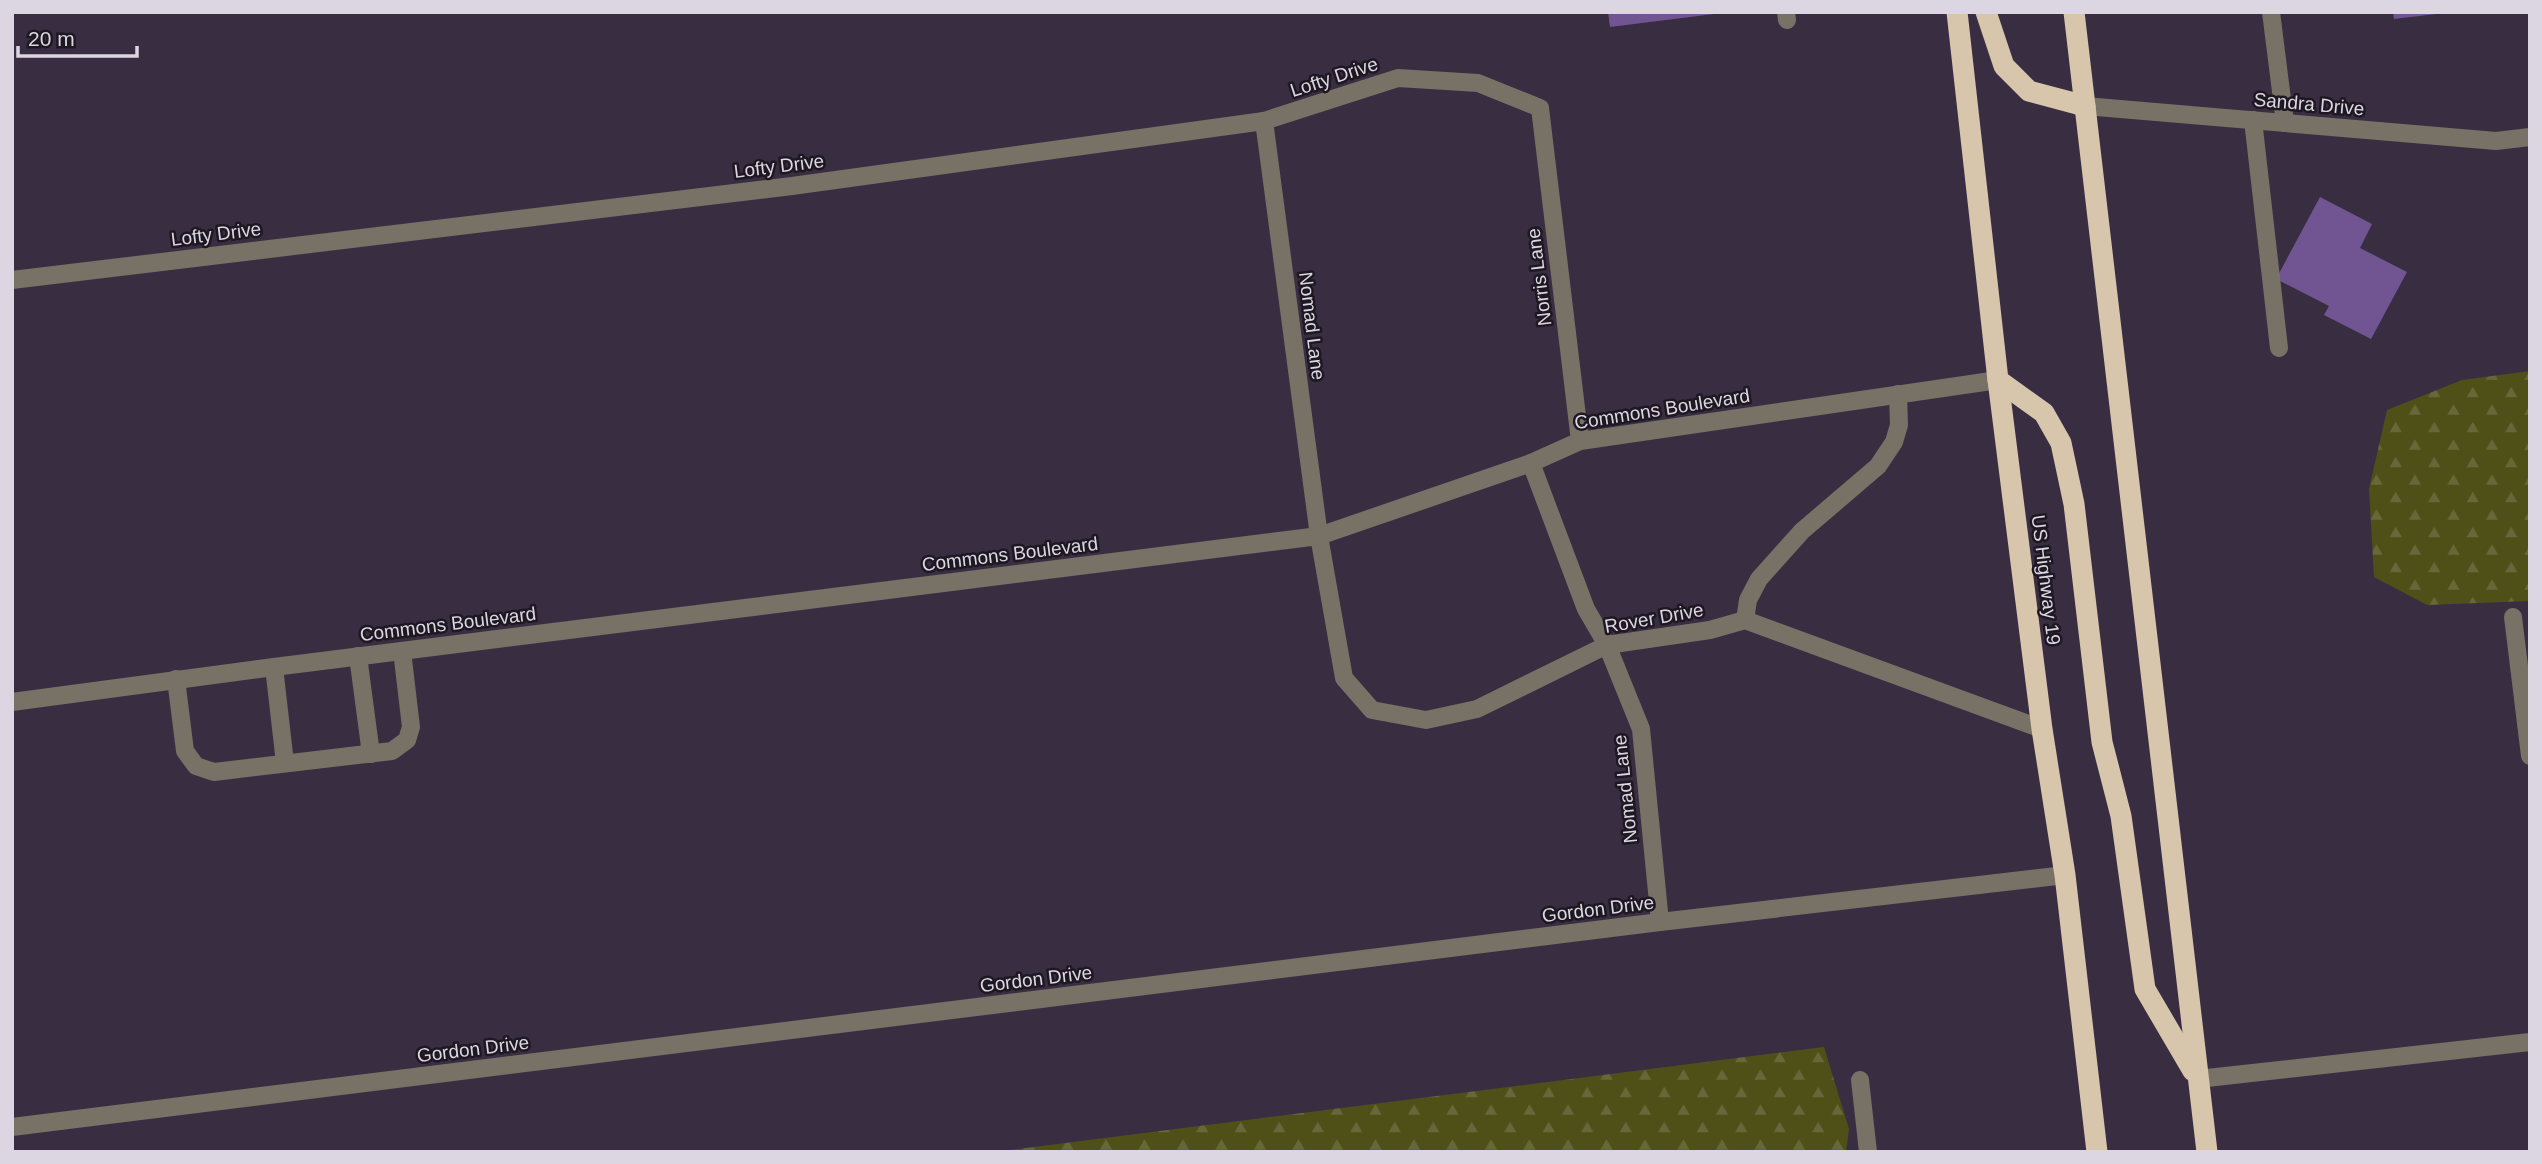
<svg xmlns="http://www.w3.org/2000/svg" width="2542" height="1164" viewBox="0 0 2542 1164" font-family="Arial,sans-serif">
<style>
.forest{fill:url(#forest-firs)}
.building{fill:#715592}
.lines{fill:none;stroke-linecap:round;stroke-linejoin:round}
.minor{stroke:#787166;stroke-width:18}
.highway{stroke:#d7c5ac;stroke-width:21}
.labels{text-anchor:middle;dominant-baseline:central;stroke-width:5;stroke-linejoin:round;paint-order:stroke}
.street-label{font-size:19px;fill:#dcd5e2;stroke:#1d1822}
</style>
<defs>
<pattern id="forest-firs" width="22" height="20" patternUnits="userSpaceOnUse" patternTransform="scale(1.75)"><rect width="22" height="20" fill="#4e5018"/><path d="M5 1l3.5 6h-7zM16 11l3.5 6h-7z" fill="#676839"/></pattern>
</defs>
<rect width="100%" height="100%" fill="#392d42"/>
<!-- forest -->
<g class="forest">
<path d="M2530 371V601L2427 605 2374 577 2369 489 2387 410 2462 380Z"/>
<path d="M1824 1047 1849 1129 1846 1152H994Z"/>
</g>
<!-- building -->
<g class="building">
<path d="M1608 12H1714V14L1610 27Z"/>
<path d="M2393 12H2436V14L2394 19Z"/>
<path d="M2320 197 2372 224 2360 248 2407 272 2371 339 2324 315 2329 306 2276 279Z"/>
</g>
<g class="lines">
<!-- minor -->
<g class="minor">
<path d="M1786 12 1787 20"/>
<path d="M2271 12 2285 123"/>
<path d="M2085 106 2496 141 2530 137"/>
<path d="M2253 120 2279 348"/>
<path d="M1264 121 1319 536 1344 678 1372 710 1426 720 1477 709 1607 645 1710 630 1745 620 2042 729"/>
<path d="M12 280 792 186 1264 121 1398 78 1478 83 1540 108 1580 441"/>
<path d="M1531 463 1586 609 1607 645 1641 729 1660 922"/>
<path d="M2513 617 2530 756"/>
<path d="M1745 620 1748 600 1759 579 1802 531 1878 466 1894 442 1899 425 1898 394"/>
<path d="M358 656 371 754"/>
<path d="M274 667 285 763"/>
<path d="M176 679 185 751 196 766 214 772 392 751 407 740 411 727 402 651"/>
<path d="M12 702 274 667 1319 536 1531 463 1580 441 1998 380"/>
<path d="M2198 1079 2530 1042"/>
<path d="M1860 1080 1868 1152"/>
<path d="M12 1127 1660 922 2065 875"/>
</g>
<!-- highway -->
<g class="highway">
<path d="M1957 12 1998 380 2042 729 2065 875 2097 1152"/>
<path d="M1986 12 2004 66 2029 91 2085 106"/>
<path d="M2074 12 2207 1152"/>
<path d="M1998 380 2044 413 2061 443 2074 504 2102 742 2121 816 2145 989 2193 1071"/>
</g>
</g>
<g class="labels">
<!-- street labels -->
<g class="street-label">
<text transform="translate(1334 77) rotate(-18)">Lofty Drive</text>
<text transform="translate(2309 104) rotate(5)">Sandra Drive</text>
<text transform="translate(779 166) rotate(-7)">Lofty Drive</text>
<text transform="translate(216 234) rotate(-7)">Lofty Drive</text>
<text transform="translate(1539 277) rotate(-97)">Norris Lane</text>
<text transform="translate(1312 326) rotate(83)">Nomad Lane</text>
<text transform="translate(1662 409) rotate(-9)">Commons Boulevard</text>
<text transform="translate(1010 554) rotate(-7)">Commons Boulevard</text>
<text transform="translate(2046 580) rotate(83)">US Highway 19</text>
<text transform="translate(1654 618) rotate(-10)">Rover Drive</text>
<text transform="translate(448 624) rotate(-7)">Commons Boulevard</text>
<text transform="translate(1625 789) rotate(-96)">Nomad Lane</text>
<text transform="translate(1598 909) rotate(-7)">Gordon Drive</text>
<text transform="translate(1036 979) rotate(-7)">Gordon Drive</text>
<text transform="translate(473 1049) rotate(-7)">Gordon Drive</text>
</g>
</g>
<!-- border -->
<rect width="2542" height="1164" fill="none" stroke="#dcd5e2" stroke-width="28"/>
<!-- scale -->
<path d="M18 46v10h119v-10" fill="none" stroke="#dcd5e2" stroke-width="3.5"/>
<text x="28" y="46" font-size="21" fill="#dcd5e2" stroke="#1d1822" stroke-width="5" paint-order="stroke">20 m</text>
</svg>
